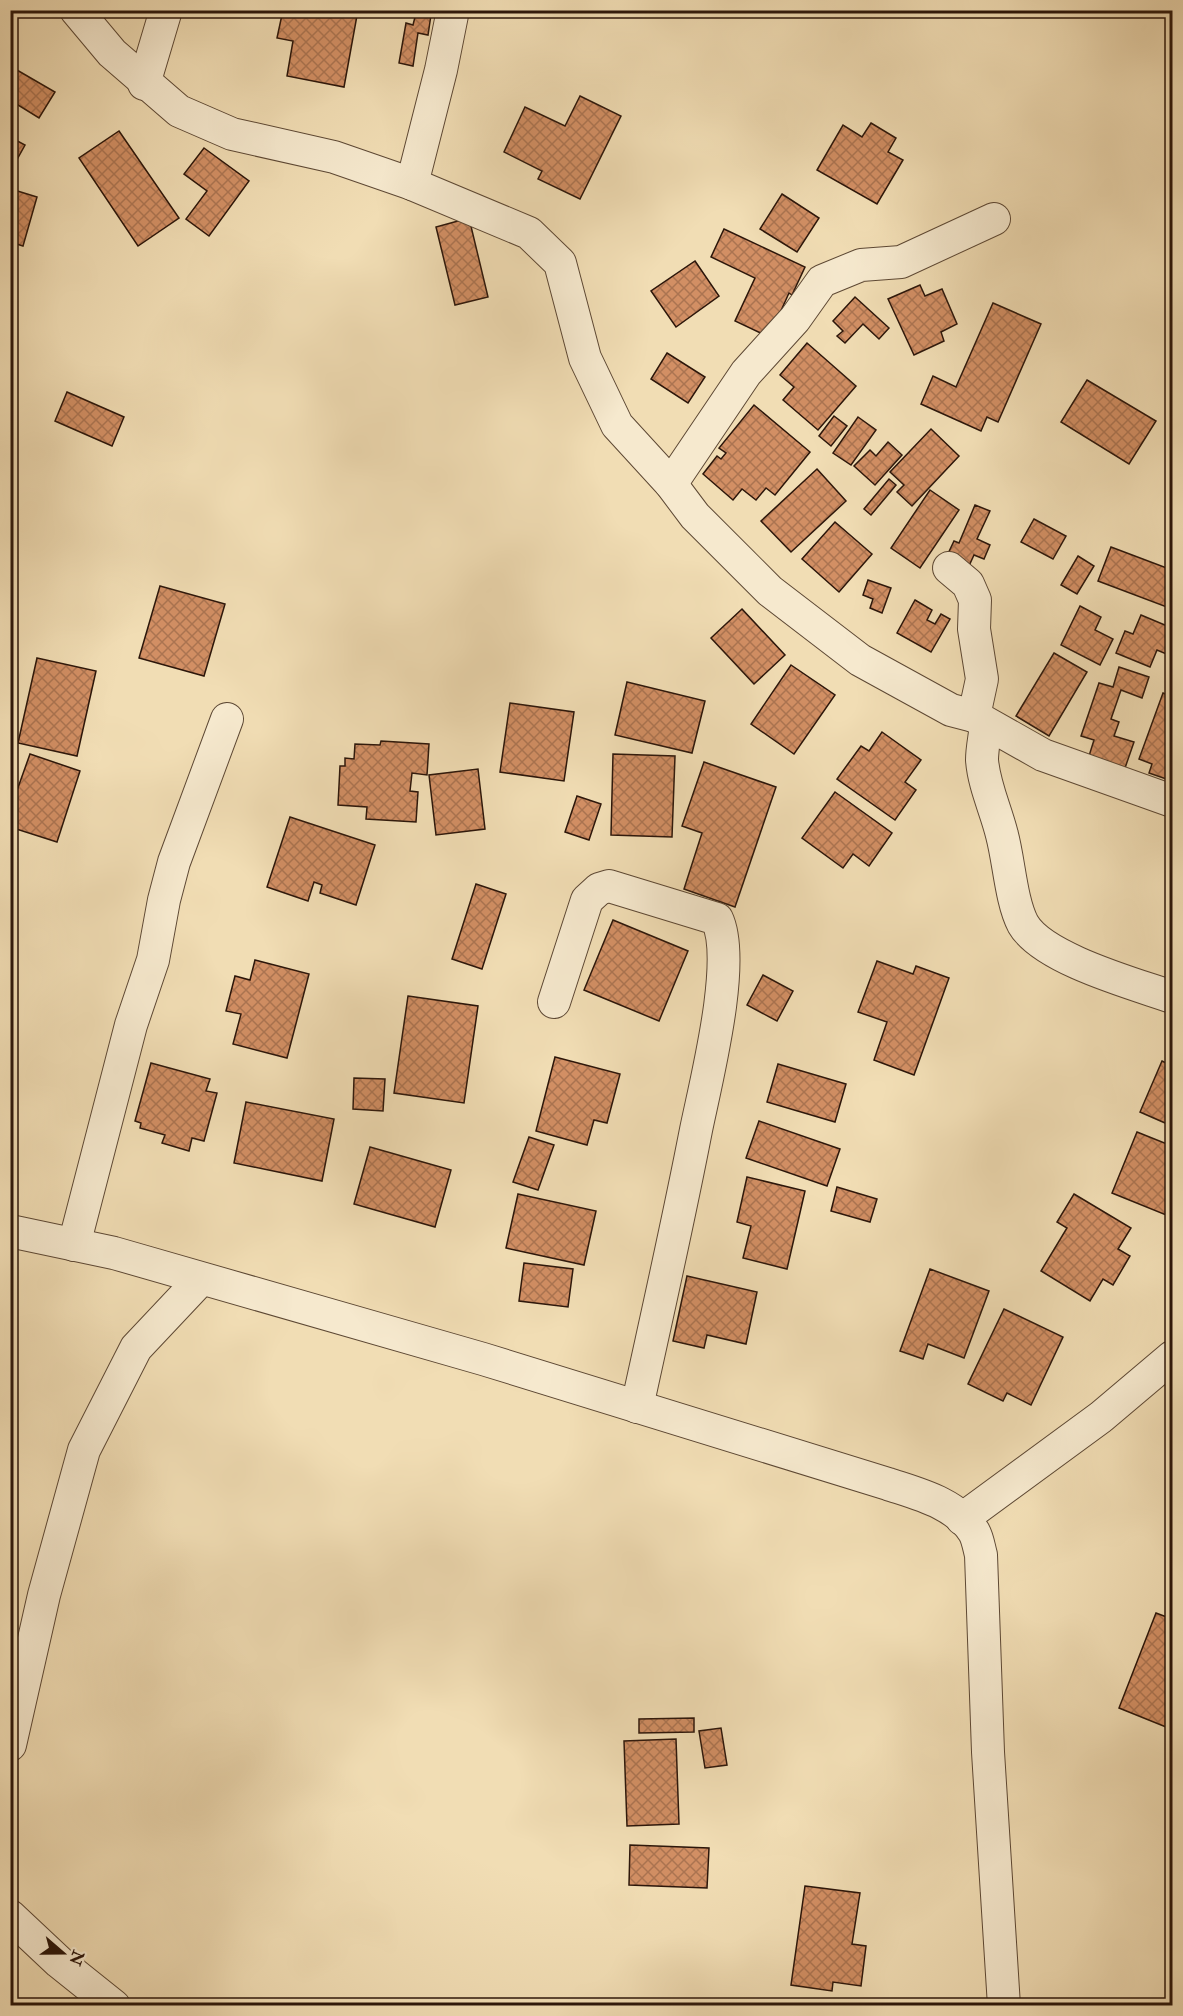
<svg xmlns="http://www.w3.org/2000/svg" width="1183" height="2016" viewBox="0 0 1183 2016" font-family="'IM FELL Double Pica',serif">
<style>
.building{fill:url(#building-cross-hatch);stroke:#2c160a;stroke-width:1.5}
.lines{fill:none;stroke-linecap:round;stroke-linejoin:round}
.street-casing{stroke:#5d4834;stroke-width:34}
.street{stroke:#f6e9ce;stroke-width:32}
</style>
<defs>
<pattern id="building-cross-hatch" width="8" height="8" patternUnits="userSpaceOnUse" patternTransform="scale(1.5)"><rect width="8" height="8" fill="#d28f64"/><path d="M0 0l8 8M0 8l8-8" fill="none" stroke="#ab7451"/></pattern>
</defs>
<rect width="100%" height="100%" fill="#f1ddb4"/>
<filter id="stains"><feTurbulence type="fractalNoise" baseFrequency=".00333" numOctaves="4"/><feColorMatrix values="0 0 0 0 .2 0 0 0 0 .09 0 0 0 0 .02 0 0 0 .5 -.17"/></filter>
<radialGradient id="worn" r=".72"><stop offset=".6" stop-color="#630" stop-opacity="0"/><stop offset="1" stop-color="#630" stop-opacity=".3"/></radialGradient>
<!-- building -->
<g class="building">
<path d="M283 10H358L344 87 287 76 293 41 277 38Z"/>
<path d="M416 13 431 15 428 35 418 33 413 66 399 63 406 23 413 25Z"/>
<path d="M10 66 55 92 39 118 10 100Z"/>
<path d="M580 96 621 116 580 199 538 179 542 171 504 152 525 107 565 126Z"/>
<path d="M871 123 896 138 888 152 903 160 877 204 817 170 843 125 862 137Z"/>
<path d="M119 131 179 218 138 246 79 158Z"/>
<path d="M10 137 25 145 10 172Z"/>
<path d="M204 148 249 181 209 236 186 219 207 191 184 174Z"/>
<path d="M11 189 37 197 23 246 10 242Z"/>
<path d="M782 194 819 218 797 252 760 229Z"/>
<path d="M469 218 488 297 455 305 436 227Z"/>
<path d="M724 229 805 267 792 295 789 293 769 337 735 321 755 278 711 257Z"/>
<path d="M695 261 719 296 676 327 651 291Z"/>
<path d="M920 285 925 296 942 289 957 324 941 332 944 341 914 355 888 299Z"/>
<path d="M855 297 889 328 879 339 863 324 845 343 837 336 843 331 833 321Z"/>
<path d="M993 303 1041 324 998 422 987 417 981 431 921 404 933 376 956 387Z"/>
<path d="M807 343 856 386 818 430 783 400 794 387 780 375Z"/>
<path d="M667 353 705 377 688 403 651 379Z"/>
<path d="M1087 380 1156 421 1129 464 1061 422Z"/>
<path d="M67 392 124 417 112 446 55 421Z"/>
<path d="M754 405 810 452 775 495 766 488 756 500 742 489 733 500 703 474 717 456 721 459 726 453 719 448Z"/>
<path d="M834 416 847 426 831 446 819 436Z"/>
<path d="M858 417 876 430 851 465 833 453Z"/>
<path d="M931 429 959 456 912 506 897 492 904 485 890 472Z"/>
<path d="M888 442 902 455 875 485 854 466 870 450 876 456Z"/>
<path d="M817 469 846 501 791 552 761 521Z"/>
<path d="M889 479 896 485 871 515 864 509Z"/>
<path d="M930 490 959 510 920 568 891 548Z"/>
<path d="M975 505 990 511 977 539 990 545 984 559 974 555 968 568 946 558 954 541 959 543Z"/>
<path d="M1034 519 1066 536 1053 559 1021 542Z"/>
<path d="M835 522 872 554 839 592 802 559Z"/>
<path d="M1111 547 1172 570V609L1098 581Z"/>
<path d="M1078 556 1094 566 1077 594 1061 585Z"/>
<path d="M868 580 891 588 882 613 870 608 873 599 863 595Z"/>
<path d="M160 586 225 604 204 676 139 658Z"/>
<path d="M915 600 932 610 927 620 935 624 941 614 950 619 931 652 897 633Z"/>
<path d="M1080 606 1101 617 1095 630 1113 639 1100 665 1061 645Z"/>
<path d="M742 609 785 655 754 684 711 638Z"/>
<path d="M1141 615 1172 628 1171 656 1157 650 1150 667 1116 653 1125 631 1133 634Z"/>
<path d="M1054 653 1087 672 1049 736 1016 716Z"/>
<path d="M37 658 96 671 77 756 18 743Z"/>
<path d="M791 665 835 695 794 754 751 724Z"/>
<path d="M1119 667 1149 677 1142 698 1121 690 1111 719 1119 722 1114 736 1134 742 1125 768 1089 756 1094 740 1081 736 1099 683 1113 687Z"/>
<path d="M627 682 705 701 692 753 615 735Z"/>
<path d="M1163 693 1172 697V781L1149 773 1152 764 1139 759Z"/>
<path d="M510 703 574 712 564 781 500 772Z"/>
<path d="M882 732 921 760 905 782 916 790 895 820 837 779 861 746 869 751Z"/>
<path d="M381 741 429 744 427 775 412 773 410 791 418 792 416 822 366 819 367 807 338 805 340 766H345V758L354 759 355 744 380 745Z"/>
<path d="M30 754 80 771 57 842 10 827V810Z"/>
<path d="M613 754 675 756 672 837 611 835Z"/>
<path d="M704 762 776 787 735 907 684 889 702 833 682 826Z"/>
<path d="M478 769 485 829 436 835 429 775Z"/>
<path d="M835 792 892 833 869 866 853 854 843 868 802 838Z"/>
<path d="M577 796 601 804 589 840 565 832Z"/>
<path d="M290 817 375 845 356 905 320 893 322 885 314 882 308 901 267 887Z"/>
<path d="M476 884 506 894 482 969 452 959Z"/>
<path d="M613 920 688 951 659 1021 584 990Z"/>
<path d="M255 960 309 974 287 1058 233 1044 241 1014 226 1011 235 976 250 980Z"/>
<path d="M877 961 913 974 916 966 949 978 914 1075 874 1060 887 1022 858 1012Z"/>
<path d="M763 975 793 991 777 1021 747 1005Z"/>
<path d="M408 996 478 1006 464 1103 394 1093Z"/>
<path d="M555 1057 620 1074 607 1123 594 1120 587 1145 536 1131Z"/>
<path d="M1162 1061 1172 1066V1126L1140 1112Z"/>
<path d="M151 1063 210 1079 206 1091 217 1093 204 1141 192 1138 189 1151 162 1143 165 1135 140 1128 141 1123 135 1121Z"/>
<path d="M778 1064 846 1084 835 1122 767 1102Z"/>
<path d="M354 1078 385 1079 383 1111 353 1109Z"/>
<path d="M246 1102 334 1119 322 1181 234 1163Z"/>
<path d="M759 1121 840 1149 827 1186 746 1158Z"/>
<path d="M1137 1132 1172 1146 1171 1217 1112 1193Z"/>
<path d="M529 1137 554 1145 538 1190 513 1182Z"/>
<path d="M370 1147 451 1170 435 1227 354 1204Z"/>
<path d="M747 1177 805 1191 787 1269 743 1258 751 1226 737 1222Z"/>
<path d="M837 1187 877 1199 870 1222 831 1211Z"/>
<path d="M518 1194 596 1211 584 1265 506 1248Z"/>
<path d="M1074 1194 1131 1228 1118 1249 1130 1256 1113 1285 1103 1279 1090 1301 1041 1271 1067 1228 1057 1222Z"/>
<path d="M524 1263 573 1269 568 1307 519 1301Z"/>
<path d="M930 1269 989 1291 964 1358 928 1344 923 1359 900 1351Z"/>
<path d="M687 1276 757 1292 746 1344 707 1335 704 1348 673 1341Z"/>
<path d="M1004 1309 1063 1337 1031 1405 1007 1393 1003 1401 968 1384Z"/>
<path d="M1156 1613 1172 1619V1711L1166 1727 1119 1708Z"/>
<path d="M694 1718V1732L639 1733V1719Z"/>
<path d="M721 1728 727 1765 705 1768 699 1731Z"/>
<path d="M676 1739 679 1824 627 1826 624 1741Z"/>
<path d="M630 1845 709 1848 707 1888 629 1885Z"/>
<path d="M805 1886 860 1893 852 1944 866 1946 861 1986 833 1982 832 1991 791 1985Z"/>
</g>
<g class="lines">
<!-- street casing -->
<g class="street-casing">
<g id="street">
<path d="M76 10 112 53 179 111 232 134 334 157 412 184 529 233 560 263 585 358 617 425 671 484 695 516 770 591 860 660 951 710 974 716 1043 755 1172 801"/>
<path d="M144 84 166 10"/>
<path d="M412 184 441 70 453 10"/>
<path d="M671 484 746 373 795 319 822 281 861 265 901 262 994 219"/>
<path d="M949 568 968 584 975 600 974 629 982 679 974 716"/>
<path d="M986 724C985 736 982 748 982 760 984 786 996 810 1002 835 1009 861 1011 901 1023 924 1043 959 1135 984 1172 997"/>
<path d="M554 1002 587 900 599 889 609 886 717 919C737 961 706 1081 696 1130 678 1223 657 1315 637 1407"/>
<path d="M10 1231 114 1253 483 1359 888 1484C918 1494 956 1503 974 1532 978 1539 979 1548 981 1555L988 1752 1004 2006"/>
<path d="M74 1245 131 1025 153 960 164 900 174 862 227 719"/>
<path d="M962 1519 1101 1417 1172 1357"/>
<path d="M10 1745 44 1595 84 1450 136 1348 200 1280"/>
<path d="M10 1916 59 1962 114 2006"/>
</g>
</g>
<!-- street -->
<use href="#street" class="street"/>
</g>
<!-- margin -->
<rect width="1183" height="2016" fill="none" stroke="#f1ddb4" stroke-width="36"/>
<rect x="12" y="12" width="1159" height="1992" fill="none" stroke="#2c160a" stroke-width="3"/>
<rect x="18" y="18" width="1147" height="1980" fill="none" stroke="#2c160a" stroke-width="1.5"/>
<!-- north arrow -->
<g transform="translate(63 1953) rotate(110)" stroke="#f6e9ce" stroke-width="4.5" paint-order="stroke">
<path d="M0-4.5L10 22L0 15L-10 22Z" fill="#2c160a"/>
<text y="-9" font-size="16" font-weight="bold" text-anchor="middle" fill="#2c160a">N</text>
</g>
<rect width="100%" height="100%" filter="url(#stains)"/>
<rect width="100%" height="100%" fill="url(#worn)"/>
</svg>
